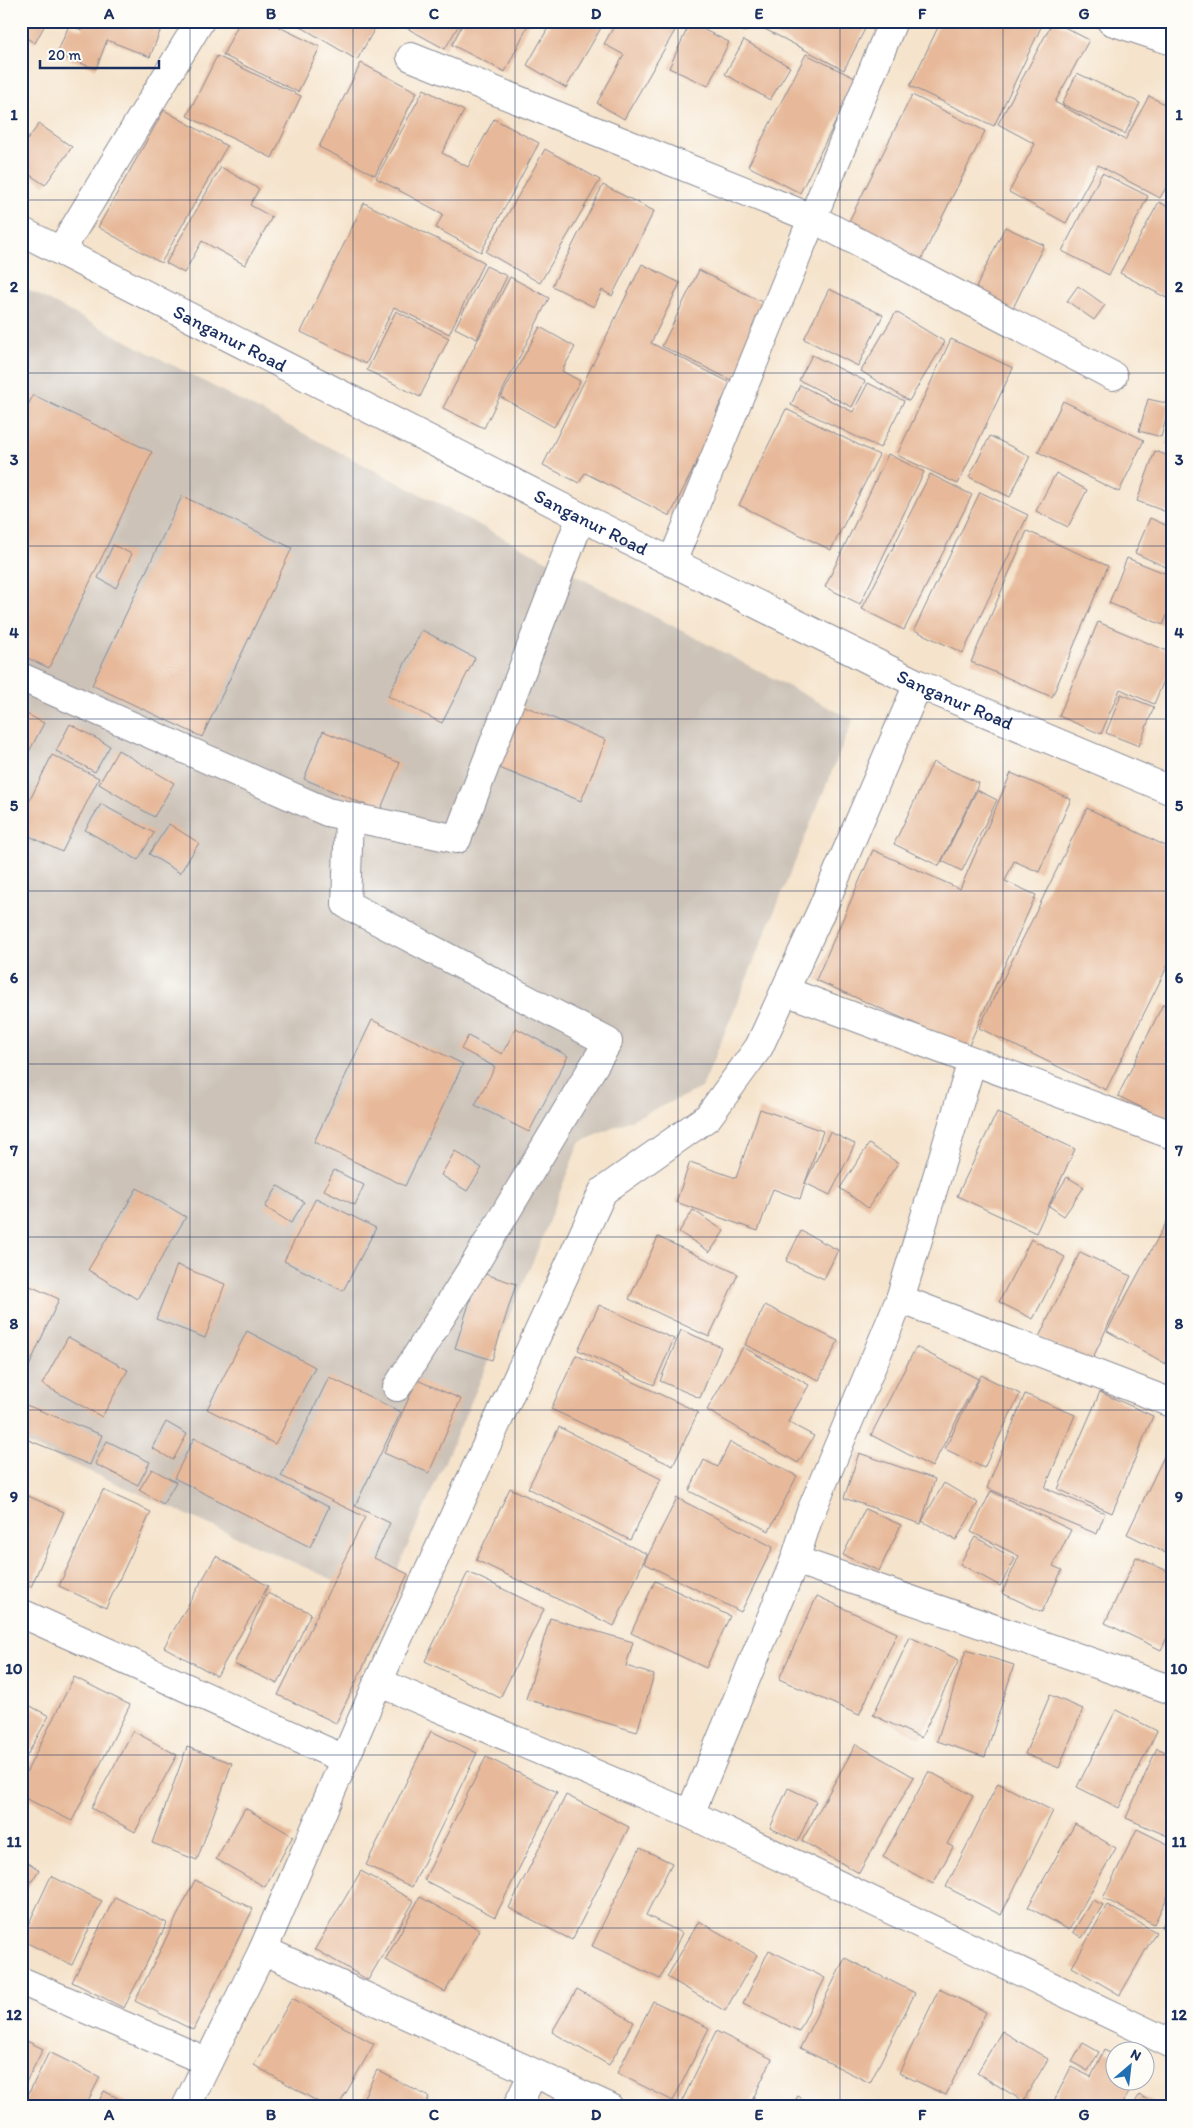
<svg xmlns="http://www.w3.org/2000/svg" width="1193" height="2128" viewBox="0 0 1193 2128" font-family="Itim,sans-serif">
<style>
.industrial{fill:#ccc2b8}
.building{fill:#e7b99a}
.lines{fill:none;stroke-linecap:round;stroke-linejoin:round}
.minor-casing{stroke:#888994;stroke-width:30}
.secondary-casing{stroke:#888994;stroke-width:30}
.minor{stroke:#fff;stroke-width:28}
.secondary{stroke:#fff;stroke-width:28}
.grid{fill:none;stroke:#1b2f5e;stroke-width:1;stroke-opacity:0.55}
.labels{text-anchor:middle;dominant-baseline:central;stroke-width:5;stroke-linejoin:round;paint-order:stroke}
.street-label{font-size:19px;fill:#1b2f5e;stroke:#fdfcf7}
.neatline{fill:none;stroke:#1b2f5e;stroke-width:2}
.grid-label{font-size:16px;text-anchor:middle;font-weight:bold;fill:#1b2f5e}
</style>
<rect width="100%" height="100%" fill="#fdfcf7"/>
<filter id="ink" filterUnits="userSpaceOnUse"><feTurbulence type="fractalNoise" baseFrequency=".02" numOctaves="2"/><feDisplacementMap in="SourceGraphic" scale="10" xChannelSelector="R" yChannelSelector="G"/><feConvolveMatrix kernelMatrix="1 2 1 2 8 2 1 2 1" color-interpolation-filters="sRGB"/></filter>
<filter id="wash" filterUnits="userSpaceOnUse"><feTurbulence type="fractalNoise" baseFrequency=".0096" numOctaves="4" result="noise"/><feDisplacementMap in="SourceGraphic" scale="20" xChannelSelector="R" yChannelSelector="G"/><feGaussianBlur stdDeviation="1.12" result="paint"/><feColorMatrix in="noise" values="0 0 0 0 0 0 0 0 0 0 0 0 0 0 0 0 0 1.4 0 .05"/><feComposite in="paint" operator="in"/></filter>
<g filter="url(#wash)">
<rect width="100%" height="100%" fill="#f5e3cb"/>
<!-- industrial -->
<path class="industrial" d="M21 286 853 720 702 1088 579 1143 534 1259 383 1602 21 1441Z"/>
<g id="blocks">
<!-- building -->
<g class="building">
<path d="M21 21H47L35 43 21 35Z"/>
<path d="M85 21H164L150 57 107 40 96 69 57 54 69 25 82 30Z"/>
<path d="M240 21H267L320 47 298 92 223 55Z"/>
<path d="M291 21H379L357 60Z"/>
<path d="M394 21H461L445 49Z"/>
<path d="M464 21H530L505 72 452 45Z"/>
<path d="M552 21H605L566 88 527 65Z"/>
<path d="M617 21H666L677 27 624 119 597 103 624 55 604 44Z"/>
<path d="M723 21H750L745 32Z"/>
<path d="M754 21H851L865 29 844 70 753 23Z"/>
<path d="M941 21H1039L1043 23 994 126 910 86Z"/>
<path d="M1053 21 1089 40 1055 102 1125 140 1149 96 1172 108V177L1160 198 1098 165 1066 223 1009 192 1035 144 998 124Z"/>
<path d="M690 23 729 42 708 86 669 68Z"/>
<path d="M744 40 790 67 770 100 725 74Z"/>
<path d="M806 54 857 79 800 193 748 166Z"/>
<path d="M217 56 301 96 272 158 187 116Z"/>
<path d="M361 63 417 92 375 175 319 147Z"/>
<path d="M1077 73 1140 103 1125 134 1062 104Z"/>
<path d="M424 89 464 111 442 153 468 167 494 119 539 143 481 252 436 228 443 214 376 178Z"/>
<path d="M912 95 985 131 917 268 844 231Z"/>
<path d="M164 110 227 146 161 263 98 227Z"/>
<path d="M39 124 72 147 45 185 21 169V148Z"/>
<path d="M545 149 600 180 540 283 486 252Z"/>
<path d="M221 167 259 189 250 205 272 217 245 265 202 241 184 273 166 263Z"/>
<path d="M1102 173 1148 196 1109 275 1062 251Z"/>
<path d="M603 185 654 211 612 296 602 290 594 307 552 286Z"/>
<path d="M1159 202 1172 209V301L1120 273Z"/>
<path d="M364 203 484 262 449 334 394 307 366 364 301 332Z"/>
<path d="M1005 227 1044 245 1012 310 974 292Z"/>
<path d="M642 264 680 283 651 343 731 383 716 412 720 415 670 516 585 473 579 483 543 465Z"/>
<path d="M486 266 507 276 477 339 455 328Z"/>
<path d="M699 270 770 306 733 381 662 346Z"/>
<path d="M510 277 549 298 484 428 443 408Z"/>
<path d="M1078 286 1105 305 1094 320 1067 301Z"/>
<path d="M829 289 883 315 858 366 804 339Z"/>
<path d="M396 311 449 338 420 397 367 370Z"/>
<path d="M896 312 945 342 909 401 861 371Z"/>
<path d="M540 327 575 347 562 371 580 381 554 427 501 397Z"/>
<path d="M951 339 1013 368 958 484 897 455Z"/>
<path d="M812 355 865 381 852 407 799 380Z"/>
<path d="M868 383 904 401 880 448 791 405 800 385 853 412Z"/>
<path d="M33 395 152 452 49 668 21 655V420Z"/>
<path d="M1148 399 1170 404 1161 437 1139 431Z"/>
<path d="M1063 401 1144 440 1119 492 1038 452Z"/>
<path d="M786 409 879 455 831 550 739 505Z"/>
<path d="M1172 432V448L1166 444Z"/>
<path d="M990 436 1030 456 1010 497 969 477Z"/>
<path d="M1155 451 1172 457V514L1137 501Z"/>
<path d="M888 454 924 472 860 604 825 587Z"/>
<path d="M1056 473 1087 490 1068 527 1036 511Z"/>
<path d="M930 474 972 495 904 630 862 609Z"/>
<path d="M980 492 1028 515 963 653 914 630Z"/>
<path d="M182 496 292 548 202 737 92 685Z"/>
<path d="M1150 518 1172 528V560L1168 568 1135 553Z"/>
<path d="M1027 531 1108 566 1052 697 971 662Z"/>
<path d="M113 545 132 554 116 588 98 578Z"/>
<path d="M1127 558 1172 576V604L1163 625 1109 603Z"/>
<path d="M1098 622 1172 653V662L1154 704 1120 689 1101 734 1059 716Z"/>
<path d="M422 630 475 658 442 723 388 696Z"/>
<path d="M1121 694 1154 707 1139 746 1106 733Z"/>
<path d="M517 703 606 740 581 801 492 765Z"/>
<path d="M21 711 44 723 21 767Z"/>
<path d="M70 724 110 746 95 772 56 751Z"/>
<path d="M323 731 400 763 380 811 304 779Z"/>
<path d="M118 750 174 783 154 817 99 784Z"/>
<path d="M52 755 99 778 62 852 21 832V818Z"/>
<path d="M933 762 979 783 939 866 894 844Z"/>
<path d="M1011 773 1071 799 1039 872 1014 861 1005 881 1036 895 968 1047 816 980 873 850 960 889Z"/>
<path d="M977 790 997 800 962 871 942 861Z"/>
<path d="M101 804 154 833 138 860 85 830Z"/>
<path d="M1087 808 1172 849V957L1106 1090 979 1028Z"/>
<path d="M169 824 199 843 180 873 149 854Z"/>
<path d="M1163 1004 1172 1008V1122L1118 1096Z"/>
<path d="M372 1020 463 1064 405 1186 314 1142Z"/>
<path d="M516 1028 568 1056 529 1132 475 1105 495 1067 461 1049 468 1036 502 1054Z"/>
<path d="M760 1109 823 1131 805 1183 830 1132 855 1144 830 1195 805 1183 800 1199 773 1189 758 1231 676 1202 690 1162 736 1178Z"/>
<path d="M997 1112 1075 1149 1036 1233 957 1196Z"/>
<path d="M869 1144 898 1163 868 1208 840 1188Z"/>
<path d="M455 1151 482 1168 467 1191 441 1175Z"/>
<path d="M334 1170 364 1185 355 1205 324 1190Z"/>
<path d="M1067 1177 1084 1187 1064 1216 1049 1206Z"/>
<path d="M278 1186 304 1202 291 1223 265 1207Z"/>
<path d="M137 1188 186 1217 137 1299 88 1270Z"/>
<path d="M316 1198 376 1228 343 1291 284 1261Z"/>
<path d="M693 1210 724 1231 710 1252 679 1232Z"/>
<path d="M1172 1212V1363L1170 1366 1107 1331Z"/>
<path d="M801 1231 838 1250 824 1279 786 1261Z"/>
<path d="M658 1237 738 1274 709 1337 629 1299Z"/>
<path d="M1031 1239 1065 1257 1033 1319 999 1302Z"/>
<path d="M1080 1252 1131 1276 1091 1362 1039 1337Z"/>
<path d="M177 1265 225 1284 205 1338 156 1319Z"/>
<path d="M479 1272 516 1284 492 1360 455 1348Z"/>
<path d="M21 1282 59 1299 21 1384Z"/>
<path d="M599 1305 674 1339 654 1385 578 1350Z"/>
<path d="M765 1305 838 1341 819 1380 745 1345Z"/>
<path d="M681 1330 721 1347 700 1398 660 1381Z"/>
<path d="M247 1331 315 1367 275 1444 207 1409Z"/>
<path d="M68 1337 128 1370 102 1417 42 1384Z"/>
<path d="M743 1347 809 1385 788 1422 814 1436 798 1463 707 1410Z"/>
<path d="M916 1347 978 1379 932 1467 871 1435Z"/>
<path d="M576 1355 698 1412 673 1466 551 1409Z"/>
<path d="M981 1375 1020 1394 984 1468 945 1449Z"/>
<path d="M329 1377 401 1412 355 1506 390 1523 374 1558 408 1574 336 1723 278 1695 365 1517 281 1476Z"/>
<path d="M417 1380 461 1399 429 1473 384 1453Z"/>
<path d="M1100 1392 1153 1416 1112 1513 1058 1489Z"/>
<path d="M1025 1394 1075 1415 1045 1488 1105 1513 1097 1534 987 1488Z"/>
<path d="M21 1403 102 1435 90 1465 21 1437Z"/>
<path d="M166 1422 187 1434 173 1460 152 1448Z"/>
<path d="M559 1427 661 1479 630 1540 528 1488Z"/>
<path d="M194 1438 329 1507 310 1547 174 1478Z"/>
<path d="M107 1441 150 1462 138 1485 95 1464Z"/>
<path d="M730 1442 797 1476 769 1531 689 1491 704 1460 718 1467Z"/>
<path d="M1169 1446 1172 1448V1556L1127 1534Z"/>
<path d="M859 1453 935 1479 921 1524 844 1498Z"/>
<path d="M152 1469 176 1482 163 1504 139 1490Z"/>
<path d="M944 1483 978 1503 956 1540 922 1521Z"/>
<path d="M510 1488 647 1554 614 1626 476 1560Z"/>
<path d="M103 1490 151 1512 106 1608 59 1586Z"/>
<path d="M991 1491 1071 1530 1053 1566 1062 1570 1042 1612 1002 1593 1019 1556 971 1532Z"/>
<path d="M26 1495 64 1512 31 1587 21 1583V1505Z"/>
<path d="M677 1498 773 1547 741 1612 644 1563Z"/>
<path d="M865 1509 901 1525 879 1571 843 1555Z"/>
<path d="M975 1537 1015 1559 1000 1586 960 1564Z"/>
<path d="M216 1556 268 1586 217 1676 164 1647Z"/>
<path d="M1136 1557 1172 1573V1627L1161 1650 1105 1623Z"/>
<path d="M468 1572 544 1609 500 1698 425 1661Z"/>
<path d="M655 1581 730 1616 706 1668 631 1633Z"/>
<path d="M267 1593 311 1613 278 1684 234 1664Z"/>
<path d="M817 1596 897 1633 859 1715 779 1679Z"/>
<path d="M550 1618 633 1642 626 1666 654 1675 637 1732 526 1699Z"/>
<path d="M910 1637 959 1660 921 1738 873 1715Z"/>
<path d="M966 1650 1014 1665 985 1757 937 1741Z"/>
<path d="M74 1677 130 1705 72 1821 21 1796V1783Z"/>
<path d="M1050 1695 1083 1709 1059 1768 1025 1754Z"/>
<path d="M21 1701 49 1716 21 1766Z"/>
<path d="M1116 1710 1157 1731 1119 1808 1077 1787Z"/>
<path d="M133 1731 177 1755 135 1832 91 1808Z"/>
<path d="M431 1731 477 1753 412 1887 366 1865Z"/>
<path d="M856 1744 914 1777 859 1873 802 1841Z"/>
<path d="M187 1747 232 1763 197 1860 152 1843Z"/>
<path d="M1157 1748 1172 1755V1838L1126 1818Z"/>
<path d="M486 1757 557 1792 495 1917 424 1880Z"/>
<path d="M929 1771 973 1796 947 1844 953 1847 933 1884 883 1857Z"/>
<path d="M998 1783 1053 1811 1001 1915 946 1887Z"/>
<path d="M788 1788 816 1801 798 1841 770 1828Z"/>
<path d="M566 1795 629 1827 572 1940 509 1908Z"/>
<path d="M245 1808 293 1836 265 1887 216 1859Z"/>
<path d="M1075 1824 1116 1848 1069 1930 1028 1907Z"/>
<path d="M1137 1829 1172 1846V1888L1154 1924 1103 1898Z"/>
<path d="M640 1848 672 1863 646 1915 682 1933 660 1979 592 1946Z"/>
<path d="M21 1858 39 1870 21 1898Z"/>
<path d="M361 1871 414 1901 368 1980 315 1949Z"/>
<path d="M51 1876 102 1901 72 1965 21 1940Z"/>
<path d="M195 1880 253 1909 193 2030 135 2001Z"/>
<path d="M115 1897 167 1923 124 2008 72 1982Z"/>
<path d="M420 1897 480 1930 445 1992 385 1960Z"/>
<path d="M1092 1900 1103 1905 1082 1938 1073 1932Z"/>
<path d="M1107 1905 1156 1932 1120 1995 1072 1967Z"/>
<path d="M1172 1906V1932L1162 1927Z"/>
<path d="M699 1921 757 1955 725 2011 667 1977Z"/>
<path d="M769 1950 825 1978 799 2031 743 2004Z"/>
<path d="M845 1958 915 1993 870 2083 800 2048Z"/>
<path d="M577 1989 634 2022 609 2065 552 2032Z"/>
<path d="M939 1989 986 2012 946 2095 899 2073Z"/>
<path d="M292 1998 374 2044 338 2107H327L254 2065Z"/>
<path d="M653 2001 709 2028 673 2101 617 2073Z"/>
<path d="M716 2031 772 2059 749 2107H679Z"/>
<path d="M1002 2031 1048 2059 1023 2101 977 2073Z"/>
<path d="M21 2038 43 2049 21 2092Z"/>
<path d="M1083 2043 1099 2052 1088 2071 1072 2062Z"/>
<path d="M1104 2050 1116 2056V2080H1134L1121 2107H1051L1071 2067 1091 2077Z"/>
<path d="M49 2052 100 2077 85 2107H22Z"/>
<path d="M377 2070 429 2097 424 2107H359Z"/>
<path d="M104 2091 135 2107H96Z"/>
<path d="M1139 2095 1162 2107H1133Z"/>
<path d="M798 2096 817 2107H792Z"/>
</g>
</g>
</g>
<g filter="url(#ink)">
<use href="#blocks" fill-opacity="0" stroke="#888994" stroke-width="1"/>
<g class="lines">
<!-- minor casing -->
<g class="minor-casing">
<g id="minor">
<path d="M1111 21 1172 41"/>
<path d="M411 57 812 218 1113 376"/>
<path d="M61 250 200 21"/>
<path d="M672 562 893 21"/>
<path d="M21 677 327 812 457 839 581 517"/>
<path d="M349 817 346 904 608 1042 476 1262 397 1387"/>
<path d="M785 991 1172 1135"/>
<path d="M900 1299 1172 1403"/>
<path d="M795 1560 1172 1690"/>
<path d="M21 1613 344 1759"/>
<path d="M378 1682 690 1814 1172 2044"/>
<path d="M690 1814 795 1560 809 1516 900 1299 972 1061"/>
<path d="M263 1950 609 2107"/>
<path d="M21 1981 208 2062"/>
<path d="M186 2107 263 1950 378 1682 603 1191 708 1117 759 1047 822 909 918 684"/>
<path d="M517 2107 533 2073"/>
</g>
</g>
<!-- secondary casing -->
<g class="secondary-casing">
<g id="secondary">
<path id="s1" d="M21 231 581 517 918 684 1172 791"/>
</g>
</g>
<!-- minor -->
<use href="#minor" class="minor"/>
<!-- secondary -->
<use href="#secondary" class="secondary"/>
</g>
</g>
<!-- grid -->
<path class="grid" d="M190 21V2107M353 21V2107M515 21V2107M678 21V2107M840 21V2107M1003 21V2107M21 200H1172M21 373H1172M21 546H1172M21 719H1172M21 891H1172M21 1064H1172M21 1237H1172M21 1410H1172M21 1582H1172M21 1755H1172M21 1928H1172"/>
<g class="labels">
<!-- street labels -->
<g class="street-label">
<text stroke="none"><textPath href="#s1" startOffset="235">Sanganur Road</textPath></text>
<text stroke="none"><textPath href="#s1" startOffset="640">Sanganur Road</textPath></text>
<text stroke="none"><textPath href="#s1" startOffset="1045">Sanganur Road</textPath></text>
</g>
</g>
<!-- margin -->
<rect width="1193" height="2128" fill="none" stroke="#fdfcf7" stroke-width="55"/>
<!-- north arrow -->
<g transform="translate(1130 2066) rotate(28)"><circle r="24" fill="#fdfcf7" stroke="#a3aaba"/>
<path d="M0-4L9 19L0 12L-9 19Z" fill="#1f6fb2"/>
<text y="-8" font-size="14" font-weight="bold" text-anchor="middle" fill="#1b2f5e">N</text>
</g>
<!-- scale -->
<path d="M40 60v8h119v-8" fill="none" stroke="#1b2f5e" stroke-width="2.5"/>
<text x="48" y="60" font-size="15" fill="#1b2f5e" stroke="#fdfcf7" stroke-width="4" paint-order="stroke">20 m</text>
<rect x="28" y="28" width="1138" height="2072" class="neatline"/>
<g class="grid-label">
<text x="109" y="19">A</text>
<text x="271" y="19">B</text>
<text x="434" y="19">C</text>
<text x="596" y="19">D</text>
<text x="759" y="19">E</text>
<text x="922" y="19">F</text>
<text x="1084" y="19">G</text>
<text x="14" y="120">1</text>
<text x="1179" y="120">1</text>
<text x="14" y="292">2</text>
<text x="1179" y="292">2</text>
<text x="14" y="465">3</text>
<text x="1179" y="465">3</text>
<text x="14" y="638">4</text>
<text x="1179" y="638">4</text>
<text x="14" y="811">5</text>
<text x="1179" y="811">5</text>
<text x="14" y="983">6</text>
<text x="1179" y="983">6</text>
<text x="14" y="1156">7</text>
<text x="1179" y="1156">7</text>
<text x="14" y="1329">8</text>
<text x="1179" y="1329">8</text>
<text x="14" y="1502">9</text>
<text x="1179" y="1502">9</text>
<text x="14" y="1674">10</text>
<text x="1179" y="1674">10</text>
<text x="14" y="1847">11</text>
<text x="1179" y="1847">11</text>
<text x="14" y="2020">12</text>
<text x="1179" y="2020">12</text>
<text x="109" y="2120">A</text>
<text x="271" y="2120">B</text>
<text x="434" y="2120">C</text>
<text x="596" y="2120">D</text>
<text x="759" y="2120">E</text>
<text x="922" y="2120">F</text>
<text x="1084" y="2120">G</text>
</g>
</svg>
